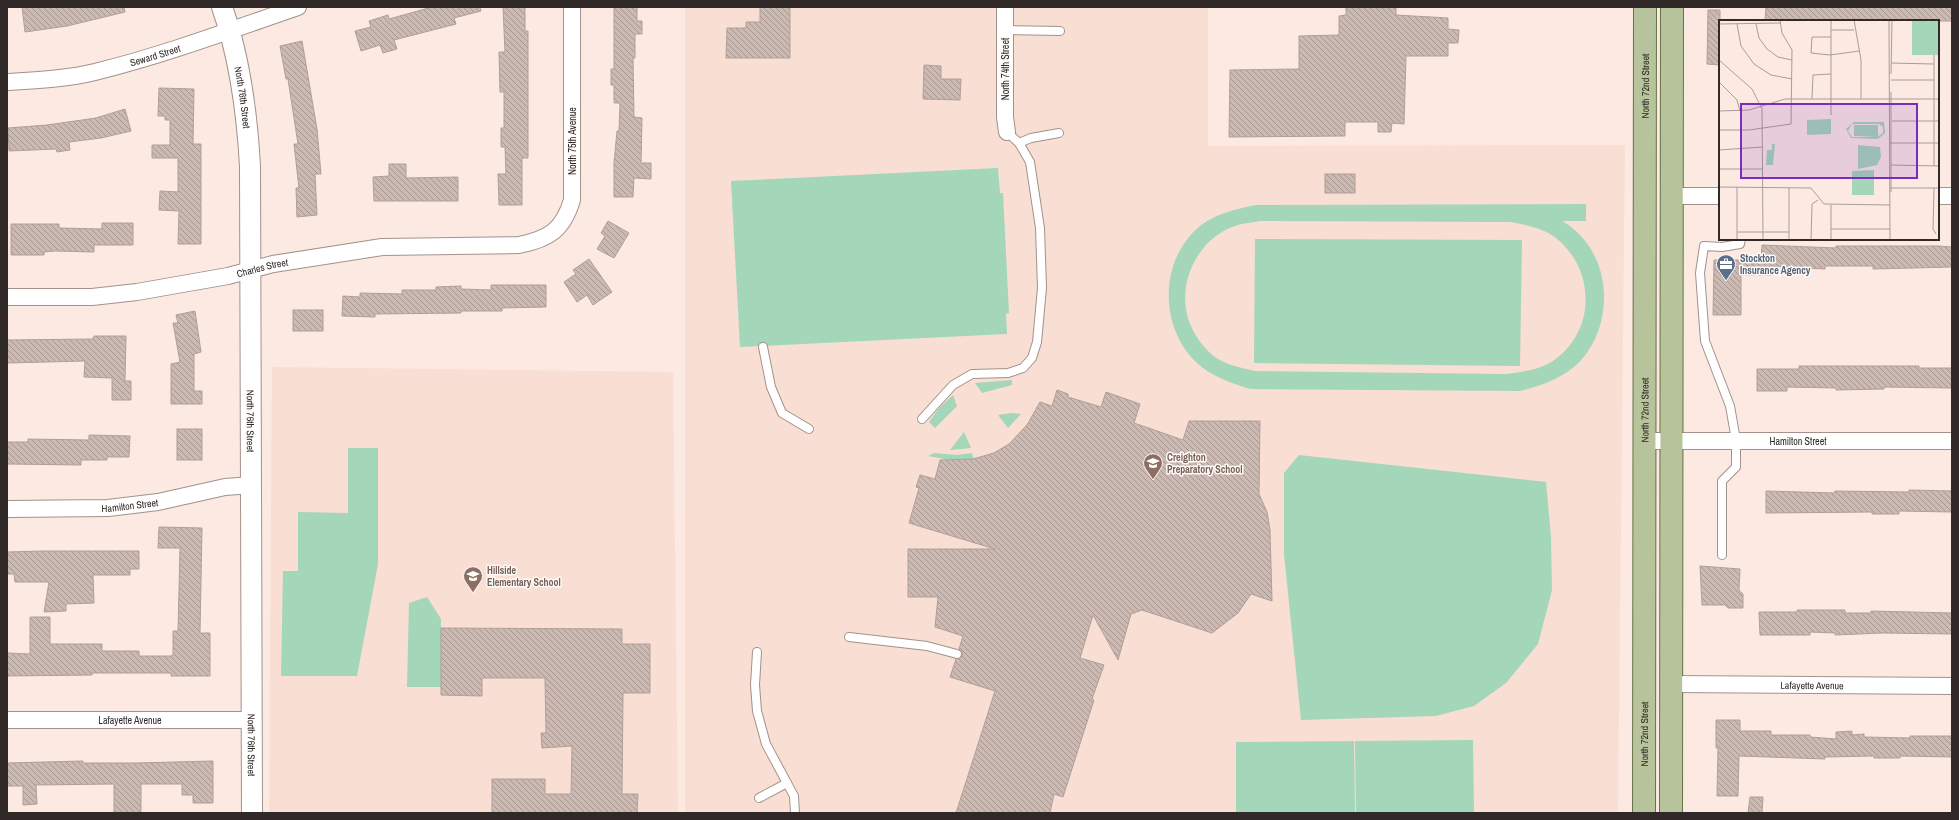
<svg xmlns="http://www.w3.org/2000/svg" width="1959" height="820" viewBox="0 0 1959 820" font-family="'Archivo Narrow',sans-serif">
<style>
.built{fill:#f8ded3}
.green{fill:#a4d6b9;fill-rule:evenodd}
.building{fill:url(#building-back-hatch);stroke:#b09f98}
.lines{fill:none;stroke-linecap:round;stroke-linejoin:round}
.service-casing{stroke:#a2928b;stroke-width:10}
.minor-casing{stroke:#a2928b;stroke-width:18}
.tertiary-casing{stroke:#a2928b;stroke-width:22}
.primary-casing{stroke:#677347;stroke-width:24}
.service{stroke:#fff;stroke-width:8}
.minor{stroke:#fff;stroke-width:16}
.tertiary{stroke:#fff;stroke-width:20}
.primary{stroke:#b6c39b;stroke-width:22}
.labels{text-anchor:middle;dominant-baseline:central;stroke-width:3;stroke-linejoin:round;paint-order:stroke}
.street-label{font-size:10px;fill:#302927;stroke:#fdfaf8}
.service-label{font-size:10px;font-weight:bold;fill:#4e5e75;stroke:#fdfaf8;text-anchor:start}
.education-label{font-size:10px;font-weight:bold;fill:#785e54;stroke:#fdfaf8;text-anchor:start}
.inset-road{fill:none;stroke:#aa9c97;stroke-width:1}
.view{fill:#7b2cbf;fill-opacity:0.15;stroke:#7b2cbf;stroke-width:2}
.inset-edge{fill:none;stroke:#302927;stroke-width:2}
</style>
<defs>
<pattern id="building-back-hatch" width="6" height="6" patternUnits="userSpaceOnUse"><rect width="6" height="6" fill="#cbb9b2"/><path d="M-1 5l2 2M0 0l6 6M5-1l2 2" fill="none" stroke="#a59691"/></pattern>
</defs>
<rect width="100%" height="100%" fill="#fbe9e2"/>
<!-- built -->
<g class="built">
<path d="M685 7H1208V146L1625 145 1618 813H685Z"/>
<path d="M272 367 673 372 678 813H269Z"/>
</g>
<!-- green -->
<g class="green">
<path d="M998 168 1000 193H1003L1009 313 1006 314 1007 334 740 347 731 181Z"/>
<path d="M1586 204V221H1562C1609 248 1616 313 1586 354 1570 376 1544 385 1520 391L1250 389C1231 383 1210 376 1196 362 1159 326 1159 260 1200 226 1217 213 1236 209 1256 205ZM1259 221 1511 222C1526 225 1544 228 1556 238 1596 270 1596 332 1553 361 1539 370 1522 372 1506 374L1255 371C1238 367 1220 364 1208 351 1178 321 1178 278 1205 246 1212 238 1224 229 1235 226 1242 223 1251 223 1259 221Z"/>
<path d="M1255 239 1522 240 1520 366 1254 363Z"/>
<path d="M1012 380V385L982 393 975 383Z"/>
<path d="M953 395 957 406 935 428 929 422 939 408Z"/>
<path d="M1012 413 1021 414 1008 428 998 415Z"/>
<path d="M964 432 971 448 950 450Z"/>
<path d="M348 448H378V564L357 676H281L283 571H298V512L348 513Z"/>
<path d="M934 453 957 455 972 453 974 459H945L928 456Z"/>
<path d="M1299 455 1546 482 1551 537 1552 590 1538 644 1506 683 1474 706 1436 716 1301 720 1284 554V473Z"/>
<path d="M427 597 441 619V687H407L409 603Z"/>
<path d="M1473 740 1474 813H1356L1355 741Z"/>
<path d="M1354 741 1355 813H1236V742Z"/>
</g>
<!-- building -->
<g class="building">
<path d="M22 7H124L125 12 67 26 25 32Z"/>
<path d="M432 7H480L481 11 454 18 456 24 394 40 397 49 383 53 380 45 361 51 355 31 371 27 369 21 388 15 389 19Z"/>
<path d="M503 7H525V31H528V158H522V205H499L498 174H506L505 147H501V128H504V92H500L499 52H505Z"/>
<path d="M614 7H637V21H642V34H635V58H633L634 117 642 118 641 163H651V179L634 178 633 197H614V163L617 131H619L620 103H614V85H611V69H614Z"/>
<path d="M760 7H790V58H726L727 28H746V22H760Z"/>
<path d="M1346 7H1396V15L1448 18V29L1459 30 1458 43H1448V56H1406L1404 124 1392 123 1391 132H1378V122H1345V136L1229 137 1230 70 1299 69V36L1339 35V16L1346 15Z"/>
<path d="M1766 7H1952V21H1765Z"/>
<path d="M1708 10H1720V65L1707 64Z"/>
<path d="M302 41 317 129 321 174H315L317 215 297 217 296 188H299L294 144H298L288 79H286L280 46Z"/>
<path d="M924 65 941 66V79H961L960 100 923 99Z"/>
<path d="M159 88 194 89 193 144H201V244H178L179 211 159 210 160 191 178 192V158H152V145H170V120H165V116H158Z"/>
<path d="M125 109 131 131 101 138 69 142 70 150 57 152 56 149 9 151 8 128 47 125 96 118Z"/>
<path d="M389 164H406V178L458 177V201H374L373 177 389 176Z"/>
<rect x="1325" y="174" width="30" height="19"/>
<path d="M608 221 629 233 614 258 597 249 605 236 601 233Z"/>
<path d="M102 223H133V245H94V252L55 251 44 252V255H11V224H59V228L102 229Z"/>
<path d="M1762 245 1836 248V246H1938L1952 247V267L1873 269V266H1825V269L1772 266V275H1741V315H1713L1714 260H1761Z"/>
<path d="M589 259 612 292 593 305 587 295 577 302 564 282 576 274 573 270Z"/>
<path d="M491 285H546V307L502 308V311H461V313L375 314V317L342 316 343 296 360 297V293L402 294V290H436V287L461 286V289L491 290Z"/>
<rect x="293" y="310" width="30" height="21"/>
<path d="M195 311 201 352 194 354V391H202V404H171V364L180 362 173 323H178L176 315Z"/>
<path d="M94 336H126L125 381H131V400H112V378L84 377 85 361 7 363V340L93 339Z"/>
<path d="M1799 366H1919V368H1952V388L1884 387V389L1836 390V388L1787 387V391H1757V369H1799Z"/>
<path d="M1057 390 1068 394V397L1101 407 1106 392 1140 404 1134 423 1183 440 1189 421H1260L1259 494 1267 512 1270 530 1272 601 1251 594 1238 613 1212 633 1142 610 1131 614 1118 660 1093 615 1080 658 1104 665 1092 699 1094 700 1063 797 1054 794 1050 813H956L995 691 950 677 956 659 962 656V652L959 649 963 636 935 627 938 597H908V549H995L909 523 919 488 916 487 920 475 935 479 940 460 973 459 994 453 1009 444 1027 425 1040 402 1052 406Z"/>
<rect x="177" y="429" width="25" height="31"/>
<path d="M89 435 130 436 129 457H107V460H81V465L7 464V442H28V439L89 440Z"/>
<path d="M1909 490 1952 491V512L1899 511V514H1872V512L1766 513V491L1835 493V491L1909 492Z"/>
<path d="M159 527 202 528 200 633H210V676H171V673H92V675L7 676V653L30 654V617H50V644H102V651H139V656H171L173 655V631H178L180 548H158Z"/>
<path d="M42 551H139V569H130V575H93L94 603 66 604V611L44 612 49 582H15L14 574H7V552Z"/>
<path d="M1700 566 1740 569 1739 590 1743 594V608H1728L1725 605H1702Z"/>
<path d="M1797 610H1845V613H1871V611L1952 613V634L1882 633 1835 635V633L1810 632V635H1760L1759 612H1797Z"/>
<path d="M441 628 622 629V644H650V693H623L622 794H638L637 813H492V779H545V794H571L572 746 542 748 541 733H546L545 678H482V696L441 695Z"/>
<path d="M1716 720H1740V731H1771V735H1810V737L1836 739V732L1852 731V735L1864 734V737L1910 738V736H1952V757L1900 756V758H1874V756L1825 757V759L1739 756 1738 796H1717L1718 748H1716Z"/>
<path d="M83 761V763H136L213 761V803H193V795H182V784H141V813H114V784L36 785 37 804 23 805V786H7V763Z"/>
<path d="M1750 797H1763L1762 813H1748Z"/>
</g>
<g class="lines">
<!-- service casing -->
<g class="service-casing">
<g id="service">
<path d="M1005 30 1060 31"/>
<path d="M1019 143 1031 138 1059 133"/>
<path d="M763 347 771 387 782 413 809 429"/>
<path d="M922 419 953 385 972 374 1008 373 1023 368 1032 358 1037 342 1042 288 1040 228 1030 162 1019 143 1007 132"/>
<path d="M1722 555V481L1736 467V440L1730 406 1705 341 1700 273 1704 246 1722 247 1740 244 1741 239"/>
<path d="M849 637 927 646 957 654"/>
<path d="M757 652 755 685 757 711 766 744 794 796 795 813"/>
<path d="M759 798 787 783"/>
</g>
</g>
<!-- minor casing -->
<g class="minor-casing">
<g id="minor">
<path d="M1005 7V117L1007 132"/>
<path id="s1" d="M7 82C36 80 66 79 95 72 164 55 231 30 298 7"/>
<path d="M1672 196H1720"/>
<path d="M1938 196H1952"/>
<path id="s2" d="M7 297H92L137 292 228 276 273 264 382 247 519 245C549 239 563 230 572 200V7"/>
<path id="s3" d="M1644 441H1952"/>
<path id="s4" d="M7 509 108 508 158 502 225 487 252 485"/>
<path id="s5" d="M1671 684 1952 686"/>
<path id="s6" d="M7 720H253"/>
</g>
</g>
<!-- tertiary casing -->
<g class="tertiary-casing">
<g id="tertiary">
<path id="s7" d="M222 7C240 58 247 112 250 166L252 813"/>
</g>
</g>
<!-- primary casing -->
<g class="primary-casing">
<g id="primary">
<path id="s8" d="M1644 813 1645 7"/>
<path d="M1671 813 1672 7"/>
</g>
</g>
<!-- service -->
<use href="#service" class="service"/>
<!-- minor -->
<use href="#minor" class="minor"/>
<!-- tertiary -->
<use href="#tertiary" class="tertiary"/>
<!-- primary -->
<use href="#primary" class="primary"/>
</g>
<!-- icons -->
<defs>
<g id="office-pin" transform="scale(1)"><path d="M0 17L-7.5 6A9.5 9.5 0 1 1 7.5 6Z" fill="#5c6f8a" stroke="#fdfaf8"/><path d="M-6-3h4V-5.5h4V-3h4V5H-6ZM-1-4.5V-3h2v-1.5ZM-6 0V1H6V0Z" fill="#fff"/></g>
<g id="school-pin" transform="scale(1)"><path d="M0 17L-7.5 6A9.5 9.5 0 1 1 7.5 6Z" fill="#8d6e63" stroke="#fdfaf8"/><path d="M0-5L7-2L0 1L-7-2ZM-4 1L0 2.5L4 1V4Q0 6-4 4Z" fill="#fff"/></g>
</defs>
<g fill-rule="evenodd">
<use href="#office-pin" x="1726" y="264"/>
<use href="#school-pin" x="1153" y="463"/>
<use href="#school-pin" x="473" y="576"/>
</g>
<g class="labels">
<!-- street labels -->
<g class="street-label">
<text stroke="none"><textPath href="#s1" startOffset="151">Seward Street</textPath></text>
<text transform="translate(1005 69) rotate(-90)">North 74th Street</text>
<text stroke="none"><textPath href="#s8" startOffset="727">North 72nd Street</textPath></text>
<text stroke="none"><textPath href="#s7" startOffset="93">North 76th Street</textPath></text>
<text transform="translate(572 141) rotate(-90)">North 75th Avenue</text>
<text stroke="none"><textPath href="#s2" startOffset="258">Charles Street</textPath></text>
<text stroke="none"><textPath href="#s8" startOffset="403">North 72nd Street</textPath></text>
<text stroke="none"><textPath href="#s7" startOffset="417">North 76th Street</textPath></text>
<text stroke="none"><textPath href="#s3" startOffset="154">Hamilton Street</textPath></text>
<text stroke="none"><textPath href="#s4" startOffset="123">Hamilton Street</textPath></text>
<text stroke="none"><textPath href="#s5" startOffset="141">Lafayette Avenue</textPath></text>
<text stroke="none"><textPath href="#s6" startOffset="123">Lafayette Avenue</textPath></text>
<text stroke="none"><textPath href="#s8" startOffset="79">North 72nd Street</textPath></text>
<text stroke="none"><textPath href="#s7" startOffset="741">North 76th Street</textPath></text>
</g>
<!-- service labels -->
<g class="service-label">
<text x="1740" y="258">Stockton<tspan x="1740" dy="12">Insurance Agency</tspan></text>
</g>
<!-- education labels -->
<g class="education-label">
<text x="1167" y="457">Creighton<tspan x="1167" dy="12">Preparatory School</tspan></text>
<text x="487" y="570">Hillside<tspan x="487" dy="12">Elementary School</tspan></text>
</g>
</g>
<!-- overview -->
<g transform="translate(1719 20)">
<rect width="220" height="220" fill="#fbe9e2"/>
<path d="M193 0H220V35H193ZM112 99V114L88 115V100ZM135 102H165L166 113 159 119 132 118 127 109ZM133 104H160L164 107V113L158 117H133L129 111ZM135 105H159V117L135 116ZM53 124H56L54 145H47L48 130H53ZM139 125 161 127 162 137 158 145 139 149ZM155 150V175H133V151Z" fill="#a4d6b9" fill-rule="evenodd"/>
<path class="inset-road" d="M112 0V95M135 0 142 40V79M170 0 171 220M0 4 62 3M18 4 22 26 35 44 52 55 73 59M37 4 40 18 48 29 59 37 73 40M112 10H135M112 17H93L92 33 111 35 140 31M215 35V146M0 40 33 69 43 89 44 220M172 43 215 44M172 54 173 0M172 60H215M0 62 18 80 21 91M93 79 94 55 112 54M0 91 30 90 66 79H220M173 101H220M0 110H30L72 104 73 30 63 13 61 0M171 123H220M0 130 44 127M172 145 220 146M0 149H44M0 167 92 168 105 184 171 185M18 167V220M171 168H220M215 168 214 209 217 214M172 172V72M112 185V220M112 209H171M18 212H70M70 220V168M92 220 93 184 99 180"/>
<path class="view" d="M22 84H198V158H22Z"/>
<rect width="220" height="220" class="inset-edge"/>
</g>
<!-- border -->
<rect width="1959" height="820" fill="none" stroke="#302927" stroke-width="16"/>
</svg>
